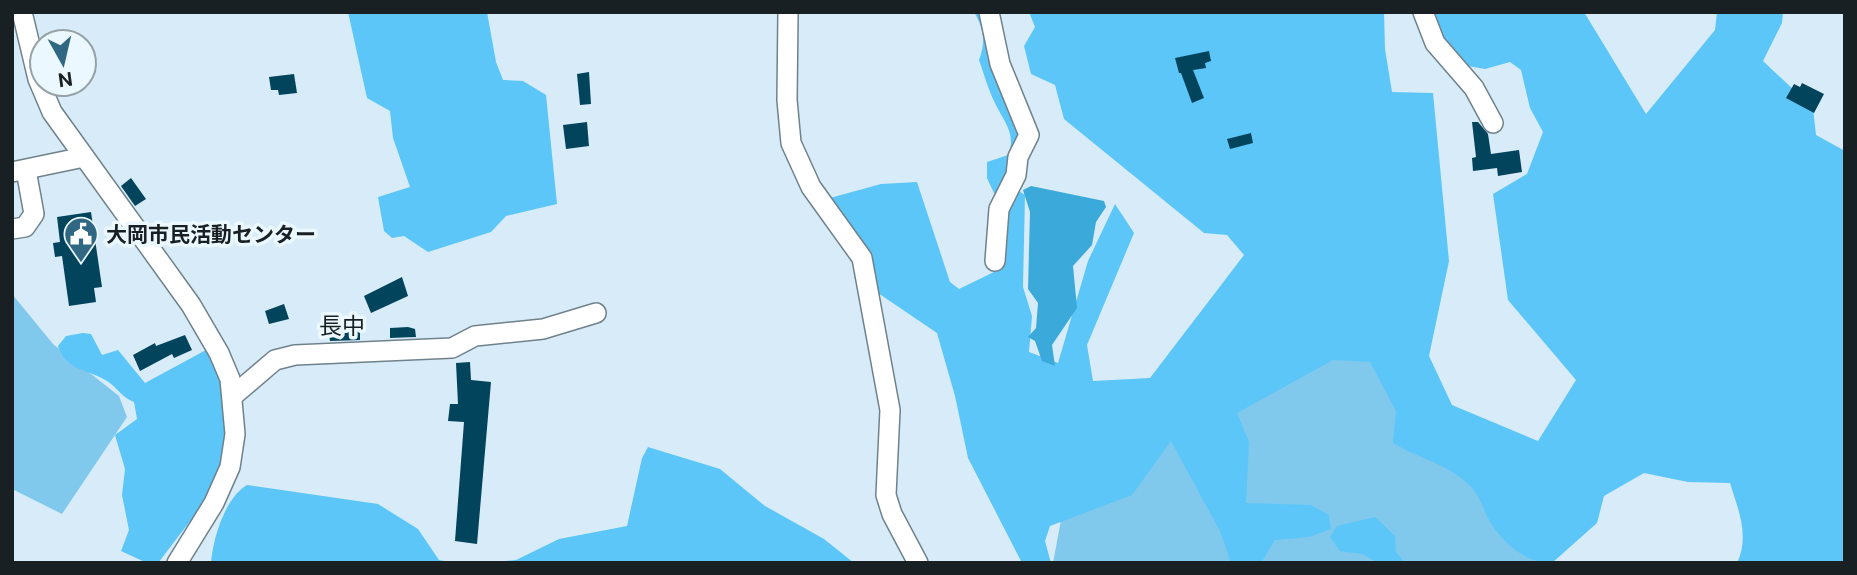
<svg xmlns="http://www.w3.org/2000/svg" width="1857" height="575" viewBox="0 0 1857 575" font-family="'Public Sans','Noto Sans JP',sans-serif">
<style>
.green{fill:#81c8ed}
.forest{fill:#5cc6f8}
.water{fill:#3ba9da}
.building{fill:#03445d}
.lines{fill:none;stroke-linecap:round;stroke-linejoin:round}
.minor-casing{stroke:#6f828c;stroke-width:22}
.minor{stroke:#fff;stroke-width:19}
.labels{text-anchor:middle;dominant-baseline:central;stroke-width:7;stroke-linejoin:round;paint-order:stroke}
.poi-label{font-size:21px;font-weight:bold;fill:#182024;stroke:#ebf8ff;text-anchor:start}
.neighbourhood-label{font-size:23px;fill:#182024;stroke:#ebf8ff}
</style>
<rect width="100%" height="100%" fill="#d7ecf8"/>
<!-- green -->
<g class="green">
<path d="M12 294 53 344 119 396 127 417 62 514 12 489Z"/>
<path d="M1361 348 1548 563H1053L1061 520 1216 396Z"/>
</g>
<!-- forest -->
<g class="forest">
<path d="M348 12H487L496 62 503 80 523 81 546 95 557 204 506 216 491 232 428 252 404 236 392 238 384 231 378 197 410 187 393 138 390 111 367 98Z"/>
<path d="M974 12H983L1020 139 1014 188 1025 195 1023 287 1032 316 1029 352 1058 363 1088 261 1115 204 1134 233 1087 345 1093 381 1150 378 1244 255 1227 235 1204 233 1064 119 1055 85 1031 74 1024 46 1035 27 1029 12H1384L1385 49 1392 92 1433 93 1449 261 1429 356 1452 405 1538 441 1576 380 1508 300 1493 194 1527 174 1543 132 1530 108 1521 70 1510 62 1485 69 1462 65 1440 40 1427 12H1584L1646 114 1715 30 1717 12H1783L1782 23 1763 61 1813 108 1816 135 1845 151V563H1737C1750 536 1738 509 1730 483L1688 482 1644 473 1604 496 1597 523 1552 563C1525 563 1501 542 1488 518 1483 509 1480 497 1473 489 1451 464 1421 460 1393 443L1396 411 1370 362 1333 360 1237 413 1249 442 1246 503 1311 505 1329 515 1331 529 1309 537 1275 540 1261 563H1231L1220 531 1171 441 1132 495 1050 526 1045 541 1051 563H1022L968 458 955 396 937 333 878 293 830 198 881 184 917 182 950 282 959 289 996 271 1001 208 987 178V162L1008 155C1017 133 1003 121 995 103 988 89 984 74 979 60 986 42 984 29 974 12Z"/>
<path d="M83 333 91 334 102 355 118 350 145 383 206 350 223 388 231 427 222 465 204 503 158 563H147L121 551 129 530 122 495 125 469 115 435 137 419 134 402C121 397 118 388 107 381 88 369 66 371 58 346L66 336Z"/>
<path d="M648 447 720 469 765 506 824 539 854 563H486L516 560 559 539 627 526 642 458Z"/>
<path d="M247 485 378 504 418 529 439 560 455 563H211C213 538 225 498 247 485Z"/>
<path d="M1375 517 1395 536 1396 552 1405 563H1379L1362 554 1340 551 1330 537 1337 526Z"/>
</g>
<!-- water -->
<path class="water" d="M1031 186 1104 201 1106 207 1096 222 1092 245 1073 266 1077 308 1052 345 1055 366 1042 361 1035 341 1028 337 1036 328 1038 303 1028 289 1030 212 1023 190Z"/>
<!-- building -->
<g class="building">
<path d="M1209 51 1211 61 1205 63 1206 68 1193 70 1204 98 1192 103 1181 73H1179L1175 58Z"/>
<path d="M589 72 591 104 580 105 577 74Z"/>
<path d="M294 74 297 93 279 95 278 90H271L269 77Z"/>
<path d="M1802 83 1824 94 1814 113 1786 98 1794 84 1800 87Z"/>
<path d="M587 122 589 146 566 149 563 125Z"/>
<path d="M1472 122H1478L1488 134 1491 154 1519 150 1522 172 1498 176 1497 168 1473 171 1472 158 1476 157Z"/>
<path d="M1251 133 1253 143 1230 149 1227 139Z"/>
<path d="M131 178 146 199 135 206 121 186Z"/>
<path d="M91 212 102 287 94 288 96 302 69 306 62 256 55 257 53 243 60 242 57 217Z"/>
<path d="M402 277 408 296 371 313 364 296Z"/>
<path d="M284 304 289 319 269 324 265 311Z"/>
<path d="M408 327 415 329 416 337 390 338V328Z"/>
<path d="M360 330V340L330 341 329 332Z"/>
<path d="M185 335 192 350 174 358 172 354 140 371 133 355 155 343 156 346Z"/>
<path d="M470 362 471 380 491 382 477 544 455 541 464 422 448 421 450 404H458L456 363Z"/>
</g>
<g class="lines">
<!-- minor casing -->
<g class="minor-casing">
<g id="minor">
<path d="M22 12 38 79 52 112 191 305 219 353 230 379 235 434 230 467 214 503 177 563"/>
<path d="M788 12 787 100 791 143 811 187 862 258 890 410 886 495 892 514 918 563"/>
<path d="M989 12 1000 64 1029 135 1018 157 1016 175 999 209 995 261"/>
<path d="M1423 12 1435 43 1474 88 1493 123"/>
<path d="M12 172 84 157"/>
<path d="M12 229 25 227 34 214 26 170"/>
<path d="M234 395 275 360 295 355 452 348 475 336 543 329 596 313"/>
</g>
</g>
<!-- minor -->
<use href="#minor" class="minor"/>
</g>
<!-- icons -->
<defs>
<g id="civic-pin" transform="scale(1.75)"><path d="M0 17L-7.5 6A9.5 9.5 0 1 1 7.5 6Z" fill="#306782" stroke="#ebf8ff"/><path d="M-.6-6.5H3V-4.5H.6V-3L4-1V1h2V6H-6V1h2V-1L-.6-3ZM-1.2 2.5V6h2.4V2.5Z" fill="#fff"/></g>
</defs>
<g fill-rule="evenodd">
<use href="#civic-pin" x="81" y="234"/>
</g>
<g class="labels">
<!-- poi labels -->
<g class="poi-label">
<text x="106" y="234">大岡市民活動センター</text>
</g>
<!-- neighbourhood labels -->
<g class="neighbourhood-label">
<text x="342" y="325">長中</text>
</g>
</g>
<!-- border -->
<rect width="1857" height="575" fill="none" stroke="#182024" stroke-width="28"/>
<!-- north arrow -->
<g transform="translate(63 63) rotate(172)"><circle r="33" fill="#ebf8ff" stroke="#97a2a7" stroke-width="2"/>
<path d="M0-5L12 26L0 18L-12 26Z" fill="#306782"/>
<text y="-10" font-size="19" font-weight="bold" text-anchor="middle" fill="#182024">N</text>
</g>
</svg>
